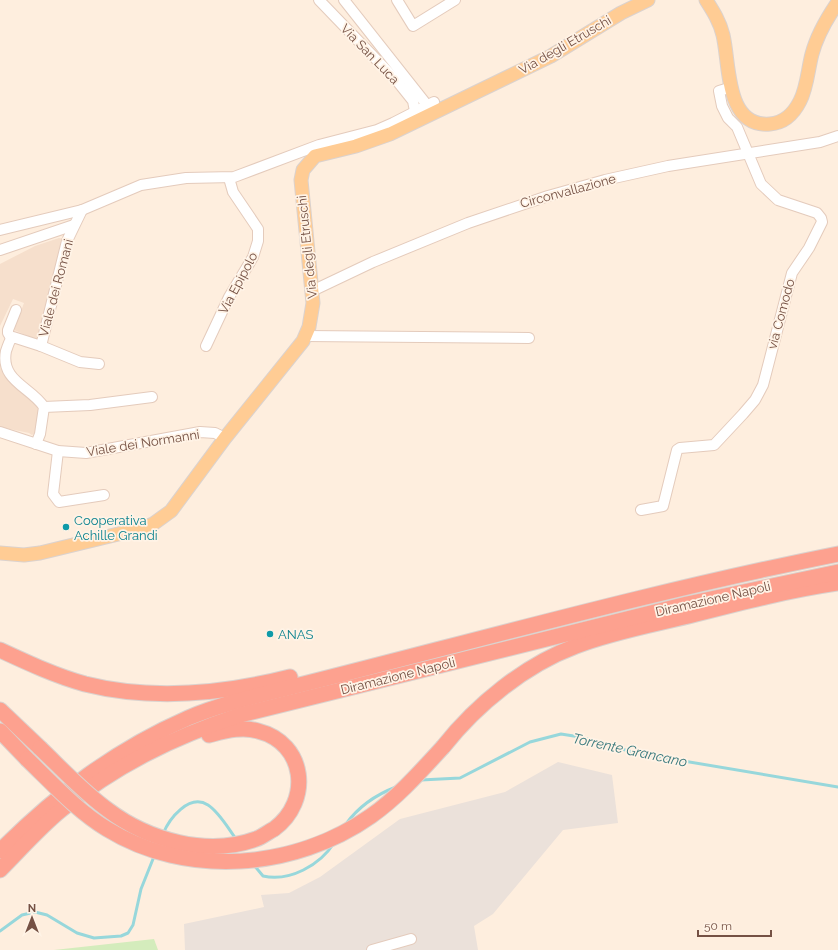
<svg xmlns="http://www.w3.org/2000/svg" width="838" height="950" viewBox="0 0 838 950" font-family="Raleway,sans-serif">
<style>
.residential{fill:#f6dfcc}
.industrial{fill:#ebe1da}
.green{fill:#d4ecbc}
.lines{fill:none;stroke-linecap:round;stroke-linejoin:round}
.stream{stroke:#97d7db;stroke-width:3}
.minor-casing{stroke:#e4cbbc;stroke-width:12}
.major-casing{stroke:#dbd2ce;stroke-width:15}
.highway-casing{stroke:#dbd2ce;stroke-width:17}
.minor{stroke:#fff;stroke-width:10}
.major{stroke:#ffcc94;stroke-width:13}
.highway{stroke:#fda18f;stroke-width:15}
.highway-bridge-casing{stroke:#dbd2ce;stroke-width:17;stroke-linecap:butt}
.highway-bridge{stroke:#fda18f;stroke-width:15}
.culture-dot{fill:#0f9aa8;stroke:#fff3e6;stroke-width:1.5}
.labels{text-anchor:middle;dominant-baseline:central;stroke-width:3.5;stroke-linejoin:round;paint-order:stroke}
.street-label{font-size:13px;fill:#755144;stroke:#fff3e6}
.culture-label{font-size:13px;fill:#0d838f;stroke:#fff3e6;text-anchor:start}
.water-label{font-size:14px;font-style:italic;fill:#37787c;stroke:#fff3e6}
</style>
<rect width="100%" height="100%" fill="#feeede"/>
<!-- residential -->
<g class="residential">
<path d="M59 238 64 239 66 245 37 340 14 330 24 303 13 299 0 326V264L35 246Z"/>
<path d="M0 356 4 373 14 386 36 402 38 410V424L37 431 32 435 29 433 0 427Z"/>
</g>
<!-- industrial -->
<path class="industrial" d="M558 762 612 775 618 823 563 830 493 914 474 926 478 950H185L184 924 264 907 261 895 289 893 320 877 400 819 505 792Z"/>
<!-- green -->
<path class="green" d="M154 939 158 950H54Z"/>
<g class="lines">
<!-- stream -->
<g class="stream">
<path d="M421 780 460 778 530 742 561 734 580 737 636 753 838 787"/>
<path d="M346 824C359 806 375 795 396 787"/>
<path d="M163 834C169 819 189 793 208 805 219 812 228 828 236 839"/>
<path d="M253 864 263 876C290 882 320 865 334 843"/>
<path d="M0 931 22 915 35 912 47 915 77 933 94 938 121 936 128 933 133 925 141 889 155 854"/>
</g>
<!-- minor casing -->
<g class="minor-casing">
<g id="minor">
<path d="M319 0 397 81 413 101 415 111"/>
<path d="M344 0 427 105"/>
<path d="M397 0 413 26 455 0"/>
<path d="M0 230 82 210 141 185 186 178 234 177 319 145 377 130 393 123 434 102"/>
<path d="M0 250 74 225"/>
<path d="M312 291 373 262 468 223 548 196 605 180 668 166 820 142 838 136"/>
<path d="M305 336 529 338"/>
<path d="M11 338 8 333V330L16 310"/>
<path d="M41 346 80 362 99 364"/>
<path d="M206 346 229 297 253 257 258 241V229L233 192 229 178"/>
<path d="M44 407 90 405 152 397"/>
<path d="M0 432 58 451 86 453 200 432 215 433 225 438"/>
<path d="M36 444 40 434 44 407C31 387 0 381 6 351 8 346 9 340 13 337L41 346 67 241 82 210"/>
<path d="M58 451 53 494 59 502 104 495"/>
<path d="M641 510 663 506 677 450 680 448 714 445 743 414 755 400 763 385 792 273 809 248 822 222 821 218 817 213 778 200 761 184 737 127 728 118 722 106 719 91 732 87"/>
<path d="M372 950 411 939"/>
</g>
</g>
<!-- major casing -->
<g class="major-casing">
<g id="major">
<path d="M706 0C713 11 720 22 723 35 730 64 725 128 770 124 784 123 794 113 800 101 807 88 808 69 812 54 817 35 827 18 838 2"/>
<path d="M0 553 24 555 40 553 143 528 153 524 171 511 225 438 303 341 309 327 313 303 301 180 303 170 315 156 356 146 390 134 551 56 621 13 648 0"/>
</g>
</g>
<!-- highway casing -->
<g class="highway-casing">
<g id="highway">
<path d="M0 650C28 663 56 676 85 684 153 701 223 694 290 677"/>
<path d="M0 710 40 748"/>
<path d="M0 731 27 759"/>
<path d="M209 735C225 731 242 726 258 731 306 743 312 801 274 829"/>
<path d="M443 747C477 704 525 665 576 646 615 631 657 624 696 614 743 602 790 590 838 583"/>
<path d="M0 851C56 795 115 750 188 718 218 705 252 697 284 689 468 643 652 591 838 554"/>
<path d="M0 870C20 850 39 828 61 810 115 765 174 737 240 715L687 604 838 572"/>
</g>
</g>
<!-- minor -->
<use href="#minor" class="minor"/>
<!-- major -->
<use href="#major" class="major"/>
<!-- highway -->
<use href="#highway" class="highway"/>
<!-- highway-bridge casing -->
<g class="highway-bridge-casing">
<g id="highway-bridge">
<path d="M40 748C62 769 83 792 108 810 148 840 207 857 256 839 262 837 268 832 274 829"/>
<path d="M27 759C52 783 77 811 107 829 187 878 294 870 371 816 398 797 420 772 443 747"/>
</g>
</g>
<!-- highway-bridge -->
<use href="#highway-bridge" class="highway-bridge"/>
</g>
<!-- markers -->
<g class="culture-dot">
<circle cx="66" cy="527" r="4"/>
<circle cx="270" cy="634" r="4"/>
</g>
<g class="labels">
<!-- street labels -->
<g class="street-label">
<text transform="translate(565 45) rotate(-30)">Via degli Etruschi</text>
<text transform="translate(370 54) rotate(46)">Via San Luca</text>
<text transform="translate(568 191) rotate(-15)">Circonvallazione</text>
<text transform="translate(307 247) rotate(-96)">Via degli Etruschi</text>
<text transform="translate(238 283) rotate(-62)">Via Epipolo</text>
<text transform="translate(56 288) rotate(-75)">Viale dei Romani</text>
<text transform="translate(781 314) rotate(-75)">via Comodo</text>
<text transform="translate(143 443) rotate(-9)">Viale dei Normanni</text>
<text transform="translate(713 599) rotate(-13)">Diramazione Napoli</text>
<text transform="translate(398 676) rotate(-14)">Diramazione Napoli</text>
</g>
<!-- culture labels -->
<g class="culture-label">
<text x="74" y="520">Cooperativa<tspan x="74" dy="15">Achille Grandi</tspan></text>
<text x="278" y="634">ANAS</text>
</g>
<!-- water labels -->
<g class="water-label">
<text transform="translate(630 750) rotate(12)">Torrente Grancano</text>
</g>
</g>
<!-- north arrow -->
<g transform="translate(32 918)" stroke="#fff3e6" stroke-width="3" paint-order="stroke">
<path d="M0-3L7 15L0 10L-7 15Z" fill="#755144"/>
<text y="-6" font-size="11" font-weight="bold" text-anchor="middle" fill="#755144">N</text>
</g>
<!-- scale -->
<path d="M698 930v6h73v-6" fill="none" stroke="#755144" stroke-width="2"/>
<text x="704" y="930" font-size="12" fill="#755144" stroke="#fff3e6" stroke-width="3" paint-order="stroke">50 m</text>
</svg>
